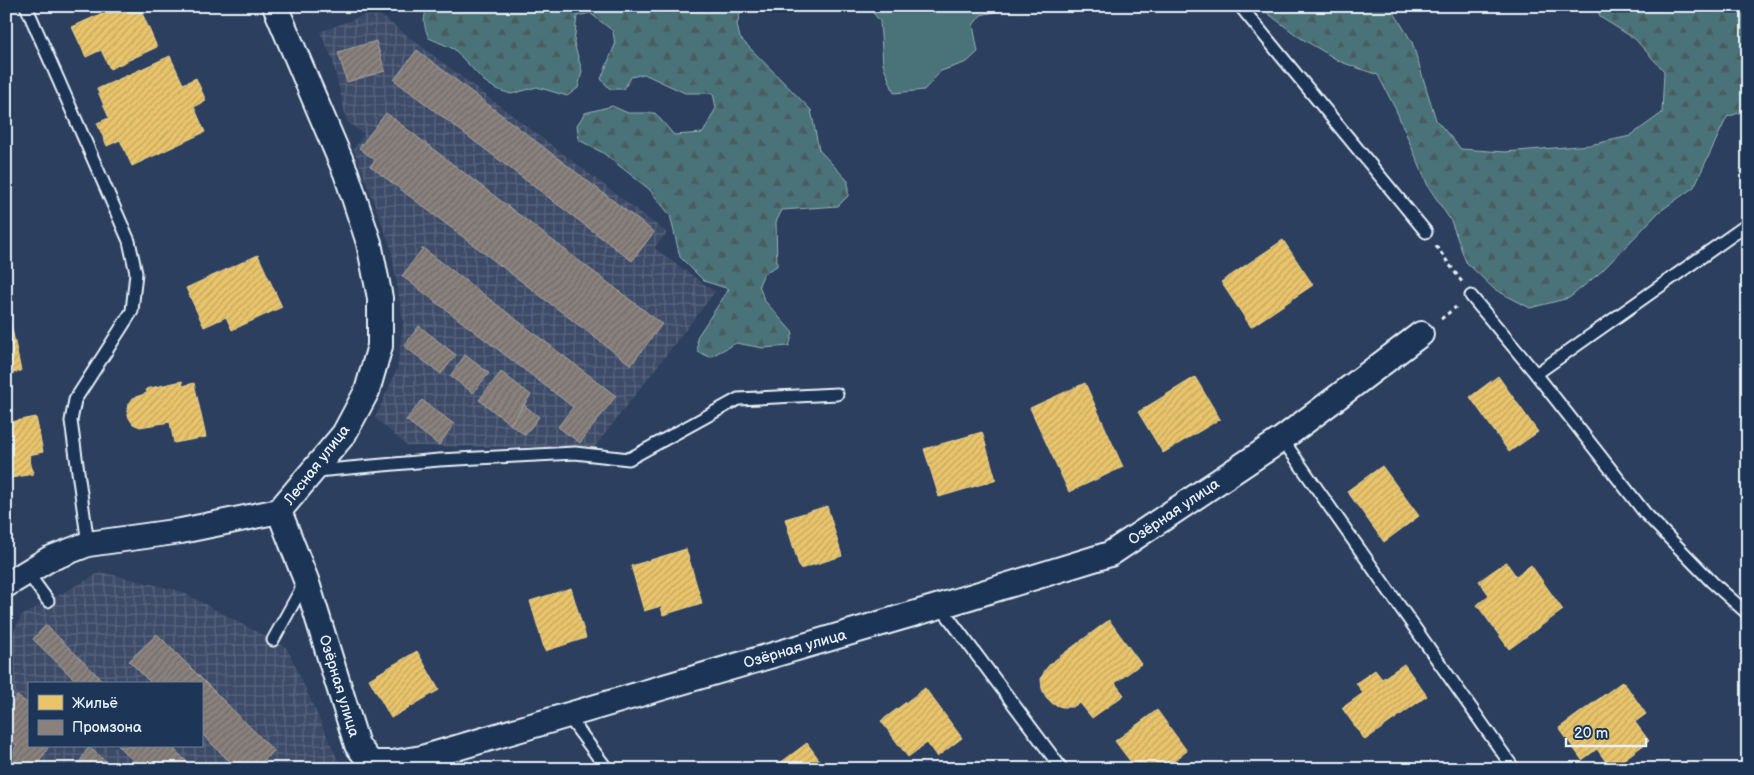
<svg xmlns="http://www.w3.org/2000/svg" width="1754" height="775" viewBox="0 0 1754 775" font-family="'Balsamiq Sans',sans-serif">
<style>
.industrial{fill:url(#industrial-grid);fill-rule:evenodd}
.grass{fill:#4a7378;stroke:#99b2b8}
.forest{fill:url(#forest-firs);stroke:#99b2b8}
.homes{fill:url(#homes-hatch);stroke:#e9d295}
.industry{fill:url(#industry-hatch);stroke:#a6a3a1}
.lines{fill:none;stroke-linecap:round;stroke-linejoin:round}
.service-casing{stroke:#e8f1f8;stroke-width:15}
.minor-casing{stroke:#e8f1f8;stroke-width:28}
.path{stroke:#e8f1f8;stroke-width:3;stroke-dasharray:4 4;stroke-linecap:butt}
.service{stroke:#1d3557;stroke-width:11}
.minor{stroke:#1d3557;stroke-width:24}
.labels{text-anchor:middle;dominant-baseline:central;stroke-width:5;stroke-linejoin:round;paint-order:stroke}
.street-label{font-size:15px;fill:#e8f1f8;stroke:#1d3557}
</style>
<defs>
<pattern id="industrial-grid" width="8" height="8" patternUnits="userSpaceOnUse" patternTransform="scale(1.25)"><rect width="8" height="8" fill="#3e4b67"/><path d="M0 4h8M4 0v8" fill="none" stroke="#5a657e"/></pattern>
<pattern id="forest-firs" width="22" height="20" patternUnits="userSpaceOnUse" patternTransform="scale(1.25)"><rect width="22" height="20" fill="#4a7378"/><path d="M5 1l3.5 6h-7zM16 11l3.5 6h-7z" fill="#485b5f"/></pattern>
<pattern id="homes-hatch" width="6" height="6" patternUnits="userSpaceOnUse" patternTransform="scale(1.25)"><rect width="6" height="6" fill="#e9c46a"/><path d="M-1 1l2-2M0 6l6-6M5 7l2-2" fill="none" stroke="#c0a562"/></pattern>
<pattern id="industry-hatch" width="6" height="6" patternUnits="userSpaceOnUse" patternTransform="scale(1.25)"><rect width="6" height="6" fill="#8a817c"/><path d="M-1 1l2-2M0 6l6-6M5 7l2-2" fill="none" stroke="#6f6a68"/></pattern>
</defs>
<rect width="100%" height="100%" fill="#2c3f5e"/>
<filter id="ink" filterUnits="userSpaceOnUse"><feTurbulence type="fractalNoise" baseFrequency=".02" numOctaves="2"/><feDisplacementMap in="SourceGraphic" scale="10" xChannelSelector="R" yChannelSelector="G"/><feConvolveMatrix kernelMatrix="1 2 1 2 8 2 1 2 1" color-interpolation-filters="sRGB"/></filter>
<g filter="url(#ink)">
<!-- industrial -->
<g class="industrial">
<path d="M375 11 667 233 654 248 715 292 594 448 407 446 375 418 397 369 403 323 391 248 354 149 364 134 347 122 332 58 320 32Z"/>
<path d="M101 572 180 591 287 648 342 769H6V649L21 616ZM29 684H201V746H29Z"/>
</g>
<!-- grass -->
<path class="grass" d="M867 6H1009L1007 9 981 15 973 25 978 52 967 62 941 71 924 90 894 93 883 64 880 21Z"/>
<!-- forest -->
<g class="forest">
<path d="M430 6H742L737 25 740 38 811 110 819 150 848 181V196L838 206 782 210 776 222 777 266 764 273 759 285 764 300 793 333 789 346 763 348 736 343 710 357 698 352 697 337 729 289 704 281 680 257 670 215 649 189 603 153 579 140 577 125 585 113 612 106 628 113H655L674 135 703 133 716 108 713 93H685L644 74 631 77 624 89H610L601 79 615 45 613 31 590 13 577 16 574 43 582 71 578 88 567 96 537 87 511 94 496 89 484 81 454 49 429 38C424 27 421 16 430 6Z"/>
<path d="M1263 6H1390L1412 42 1436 120 1461 149 1505 152 1590 145 1630 136 1662 113 1664 71 1635 39 1600 17 1597 6H1748V110L1727 117 1694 187 1659 212 1602 271 1569 298 1530 308 1494 289 1466 262 1451 221 1428 186 1396 110 1378 75 1341 62 1299 37 1266 12Z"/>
</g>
<!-- homes -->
<g class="homes">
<path d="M118 6H139L157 47 110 69 101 50 86 57 72 27Z"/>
<path d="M170 56 183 84 196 78 206 101 194 107 205 132 132 166 120 140 107 146 97 123 109 118 97 89Z"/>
<path d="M1283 240 1313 285 1251 327 1221 282Z"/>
<path d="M258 255 282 307 232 330 226 317 204 327 186 288Z"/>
<path d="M10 319 21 371 6 375V320Z"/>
<path d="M1498 376 1538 432 1509 452 1470 397Z"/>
<path d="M1195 377 1220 419 1163 453 1138 412Z"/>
<path d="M182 381 183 386 194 383 206 437 174 443 170 422 140 427 133 424 129 418 127 411 129 404 133 398 147 393 146 389Z"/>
<path d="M1085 383 1123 467 1069 492 1030 408Z"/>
<path d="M36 417 43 452 29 455 33 474 6 479V423Z"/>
<path d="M982 432 996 480 939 497 924 449Z"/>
<path d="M1382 466 1419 516 1384 542 1347 491Z"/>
<path d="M827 506 842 556 800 569 785 519Z"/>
<path d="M686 549 702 603 663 615 661 606 644 611 631 566Z"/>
<path d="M1506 562 1516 576 1531 565 1563 610 1509 649 1477 605 1489 595 1479 581Z"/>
<path d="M571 588 586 638 545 651 530 601Z"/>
<path d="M1109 620 1141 664 1115 683 1124 695 1092 718 1080 703 1072 707H1062L1053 704 1046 697 1042 689 1041 679 1045 670 1051 663Z"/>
<path d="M417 651 439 690 391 718 369 679Z"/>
<path d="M1404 664 1427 696 1365 740 1342 708 1363 693 1356 683 1375 670 1382 679Z"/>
<path d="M1623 681 1646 714 1635 722 1649 741 1611 769 1597 749 1582 760 1559 728Z"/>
<path d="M925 688 962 738 937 757 927 743 908 757 881 721Z"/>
<path d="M1157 710 1187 751 1163 769H1136L1115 741Z"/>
<path d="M807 743 826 769H772Z"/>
</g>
<!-- industry -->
<g class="industry">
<path d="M376 41 385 71 347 82 338 52Z"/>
<path d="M417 50 654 232 632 261 394 80Z"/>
<path d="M386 113 662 324 631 365 370 166 375 160 359 148Z"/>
<path d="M423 248 616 396 580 443 558 427 573 407 402 276Z"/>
<path d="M419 326 456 355 441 374 404 346Z"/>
<path d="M465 355 489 373 473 393 450 376Z"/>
<path d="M501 372 531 395 510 424 479 400Z"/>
<path d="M422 400 454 424 439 445 406 420Z"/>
<path d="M524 405 539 417 525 435 510 424Z"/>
<path d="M46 625 106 684H79L33 639Z"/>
<path d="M157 634 274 751 256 769H237L201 733V684H152L129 661Z"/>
<path d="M17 696 29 704V746H49L35 769H6V763L17 745 6 738V713Z"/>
<path d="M118 746H171L194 769H142Z"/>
<path d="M89 747 115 769H75Z"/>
</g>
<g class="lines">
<!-- service casing -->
<g class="service-casing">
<g id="service">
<path d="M26 6 129 241 136 273 132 311 75 400 71 421 88 544"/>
<path d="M1240 6 1426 232"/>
<path d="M1471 296 1536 374 1645 513 1712 582 1748 614"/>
<path d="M1536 374 1748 224"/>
<path d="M1282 439 1514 769"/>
<path d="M316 471 439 460 575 453 629 459 738 399 837 394"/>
<path d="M27 572 48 601"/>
<path d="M940 606 1062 769"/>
<path d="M273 640 305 582"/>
<path d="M568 716 607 769"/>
</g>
</g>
<!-- minor casing -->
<g class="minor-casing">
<g id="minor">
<path d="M279 511 306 580 357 745 371 763H392L422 758 940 606 1110 554 1282 439 1421 334"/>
<path d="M6 585 49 559 88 544 181 531 279 511 344 434 367 391 380 346V298L369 243 346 173 275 6"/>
</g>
</g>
<!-- path -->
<g class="path">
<path d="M1436 246 1462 282"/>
<path d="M1441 319 1456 307"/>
</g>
<!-- service -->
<use href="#service" class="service"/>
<!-- minor -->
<use href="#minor" class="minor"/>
</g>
</g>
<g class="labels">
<!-- street labels -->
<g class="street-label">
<text transform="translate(317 465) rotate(-52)">Лесная улица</text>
<text transform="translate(1174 512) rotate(-34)">Озёрная улица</text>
<text transform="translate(795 649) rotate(-16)">Озёрная улица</text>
<text transform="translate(339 686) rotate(73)">Озёрная улица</text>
</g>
</g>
<!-- margin -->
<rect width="1754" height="775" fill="none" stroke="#1d3557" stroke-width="25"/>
<rect x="12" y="12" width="1729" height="750" fill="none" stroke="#e8f1f8" stroke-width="2" filter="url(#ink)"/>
<!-- legend -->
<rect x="28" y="682" width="175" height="65" fill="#1d3557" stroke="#6e8097"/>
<rect x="38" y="695" width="25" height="15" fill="#e9c46a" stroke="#6e8097"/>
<text x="72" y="708" font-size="15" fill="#e8f1f8">Жильё</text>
<rect x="38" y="720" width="25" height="15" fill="#8a817c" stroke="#6e8097"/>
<text x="72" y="732" font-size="15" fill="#e8f1f8">Промзона</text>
<!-- scale -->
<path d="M1566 738v8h80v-8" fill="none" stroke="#e8f1f8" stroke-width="2.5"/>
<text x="1574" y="738" font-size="15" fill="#e8f1f8" stroke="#1d3557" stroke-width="4" paint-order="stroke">20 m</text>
</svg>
